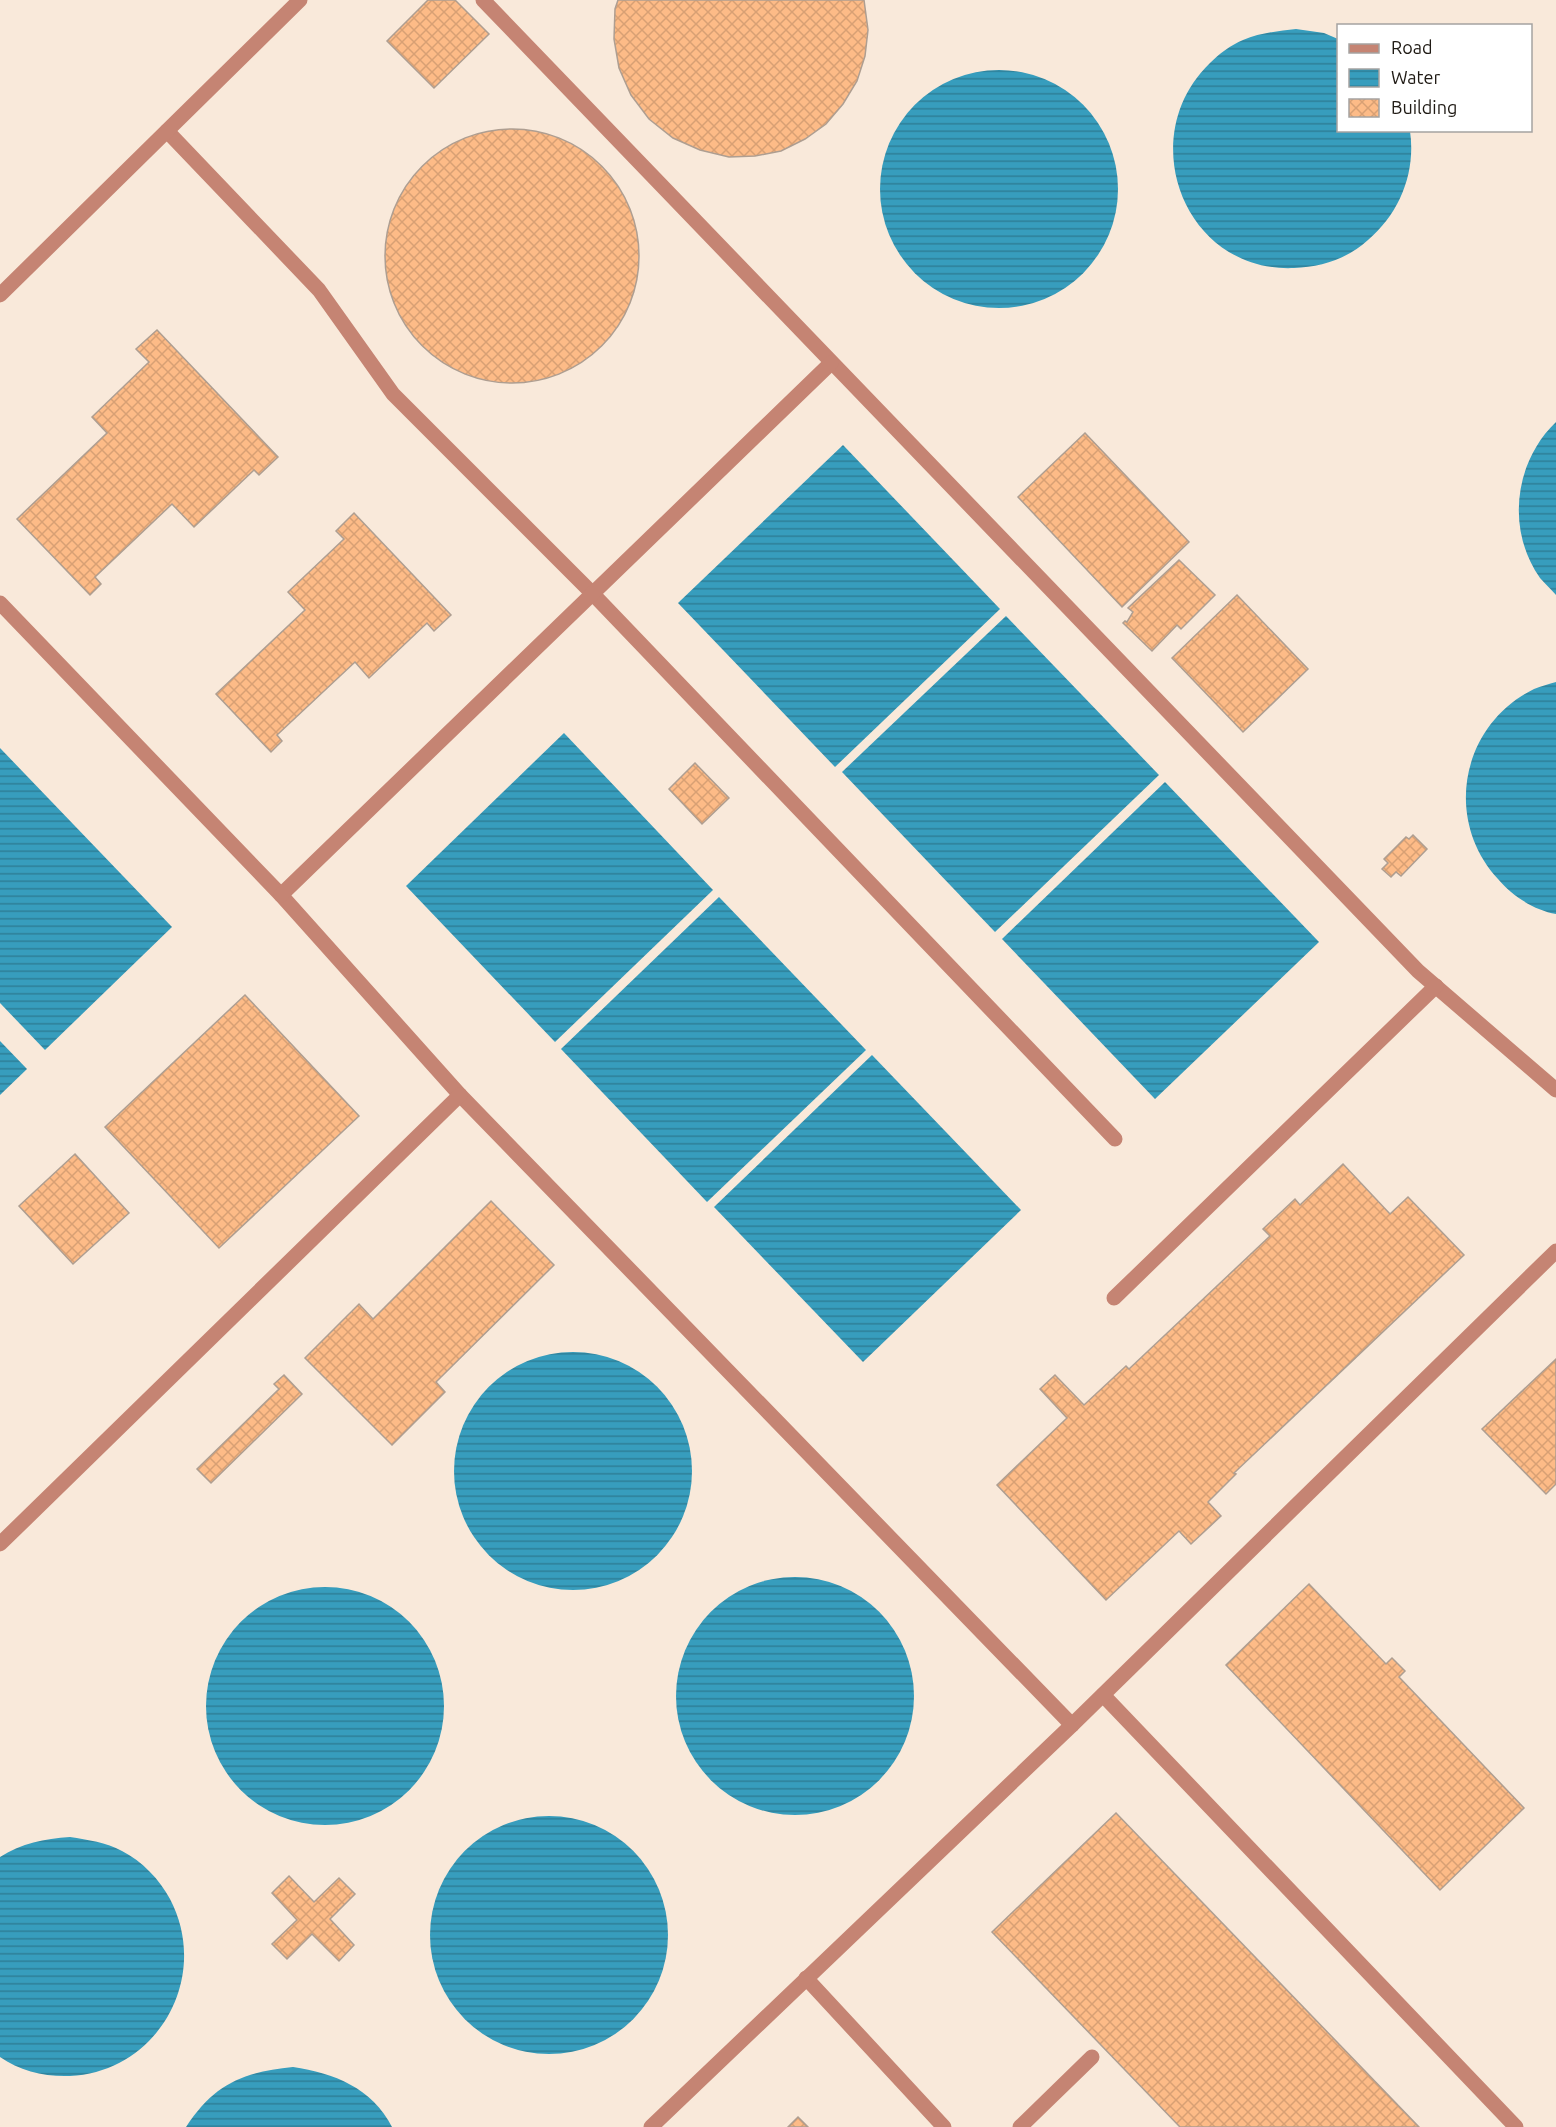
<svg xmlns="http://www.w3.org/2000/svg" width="1556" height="2127" viewBox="0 0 1556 2127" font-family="Ubuntu,sans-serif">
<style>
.water{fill:url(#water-rules)}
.building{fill:url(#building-cross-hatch);stroke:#ae9e91;stroke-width:1.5}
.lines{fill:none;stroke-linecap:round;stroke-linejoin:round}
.minor{stroke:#c58473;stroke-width:15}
</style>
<defs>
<pattern id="water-rules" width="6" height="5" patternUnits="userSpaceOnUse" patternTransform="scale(1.5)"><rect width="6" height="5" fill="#379dbd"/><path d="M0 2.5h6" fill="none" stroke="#2e7f98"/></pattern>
<pattern id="building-cross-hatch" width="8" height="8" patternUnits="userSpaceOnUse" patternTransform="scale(1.5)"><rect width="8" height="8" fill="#fdbb87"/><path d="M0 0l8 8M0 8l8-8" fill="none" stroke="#d8a074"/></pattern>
</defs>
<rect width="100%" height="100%" fill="#f9e9da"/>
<!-- water -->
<g class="water">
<path d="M1296 29 1324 33 1338 39V130L1410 131C1416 172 1400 213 1368 240 1347 259 1321 267 1294 268 1184 273 1133 137 1210 63 1219 54 1231 45 1243 40 1260 33 1278 31 1296 29Z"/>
<circle cx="999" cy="189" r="119"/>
<path d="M1556 422V595C1551 589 1545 584 1540 578 1506 530 1514 462 1556 422Z"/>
<path d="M843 445 1000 609 835 767 678 603Z"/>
<path d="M1006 616 1159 775 995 932 842 772Z"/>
<path d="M1556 682V914C1534 910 1512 896 1498 879 1443 819 1461 725 1534 689 1541 686 1549 684 1556 682Z"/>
<path d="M564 733 713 890 555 1042 406 886Z"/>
<path d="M0 748 172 927 45 1050 0 1003Z"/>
<path d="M1165 782 1319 942 1155 1099 1002 939Z"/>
<path d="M719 897 866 1050 707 1202 561 1049Z"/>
<path d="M0 1041 27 1069 0 1095Z"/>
<path d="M872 1055 1021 1210 863 1362 714 1207Z"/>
<circle cx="573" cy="1471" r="119"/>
<circle cx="795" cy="1696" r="119"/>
<circle cx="325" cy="1706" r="119"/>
<circle cx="549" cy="1935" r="119"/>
<path d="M70 1837C88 1840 106 1842 122 1851 142 1861 160 1880 170 1899 211 1977 158 2072 70 2076 45 2077 20 2071 0 2057V1857C22 1843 44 1839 70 1837Z"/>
<path d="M293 2067C334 2073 372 2088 392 2127H186C214 2084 243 2072 293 2067Z"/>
</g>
<!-- building -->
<g class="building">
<path d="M428 0H455L489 34 434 88 387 41Z"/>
<path d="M618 0H864L868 30 865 56 857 81 843 104 826 124 805 139 781 151 755 156 729 157 700 150 673 138 649 119 631 95 619 68 614 39 615 9Z"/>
<circle cx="512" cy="256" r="127"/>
<path d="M157 330 278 457 259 475 254 470 194 527 172 504 95 577 101 584 90 595 17 519 107 433 92 417 149 362 136 349Z"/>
<path d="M1085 433 1189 542 1122 607 1018 497Z"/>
<path d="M354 513 451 615 434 631 427 623 369 678 355 662 277 735 282 741 271 752 216 694 305 610 288 592 344 539 336 531Z"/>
<path d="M1179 560 1215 595 1181 629 1177 625 1152 651 1123 623 1125 621 1127 622 1133 612 1128 608Z"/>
<path d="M1237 595 1308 669 1243 732 1172 658Z"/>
<path d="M695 763 729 798 702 824 669 789Z"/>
<path d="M1413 835 1427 849 1401 876 1396 872 1391 877 1382 869 1388 863 1384 859 1406 837 1409 839Z"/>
<path d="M245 995 359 1116 219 1248 105 1127Z"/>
<path d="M75 1154 129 1213 73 1264 19 1206Z"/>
<path d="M1343 1164 1390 1214 1408 1197 1464 1255 1234 1473 1236 1474 1208 1502 1221 1516 1191 1544 1179 1531 1106 1600 997 1485 1067 1418 1040 1389 1055 1375 1084 1405 1126 1366 1129 1369 1270 1236 1263 1229 1295 1199 1300 1205Z"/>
<path d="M491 1201 554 1265 436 1382 445 1392 392 1445 305 1358 359 1304 373 1319Z"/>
<path d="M1556 1359V1484L1546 1494 1482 1429Z"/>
<path d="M284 1375 302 1394 211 1483 197 1469 279 1389 274 1384Z"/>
<path d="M1309 1584 1386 1664 1392 1658 1405 1671 1399 1677 1524 1808 1440 1890 1226 1665Z"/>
<path d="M1116 1813 1419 2127H1180L992 1932Z"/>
<path d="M289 1876 314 1902 339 1878 355 1894 330 1919 354 1945 339 1961 312 1934 287 1959 272 1944 297 1920 272 1893Z"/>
<path d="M798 2117 808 2127H788Z"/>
</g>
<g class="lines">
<!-- minor -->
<g class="minor">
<path d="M483 0 1418 971 1556 1090"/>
<path d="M167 131 319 290 393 394 592 593 1115 1139"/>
<path d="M0 295 300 0"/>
<path d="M0 603 281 895 460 1095 1072 1725"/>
<path d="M281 895 831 363"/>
<path d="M1114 1298 1436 986"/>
<path d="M0 1544 460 1095"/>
<path d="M1103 1695 1516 2127"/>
<path d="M806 1978 944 2127"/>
<path d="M651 2127 1072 1725 1556 1251"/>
<path d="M1020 2127 1092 2057"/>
</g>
</g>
<!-- legend -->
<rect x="1337" y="24" width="195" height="108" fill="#ffffff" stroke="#a5a3a1" stroke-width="1.5"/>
<rect x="1349" y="44" width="30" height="9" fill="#c58473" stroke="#a5a3a1" stroke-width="1.5"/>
<text x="1391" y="54" font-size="18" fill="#1f1a14">Road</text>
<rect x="1349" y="69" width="30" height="18" fill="url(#water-rules)" stroke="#a5a3a1" stroke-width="1.5"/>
<text x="1391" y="84" font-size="18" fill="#1f1a14">Water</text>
<rect x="1349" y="99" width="30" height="18" fill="url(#building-cross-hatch)" stroke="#a5a3a1" stroke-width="1.5"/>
<text x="1391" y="114" font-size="18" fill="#1f1a14">Building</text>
</svg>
